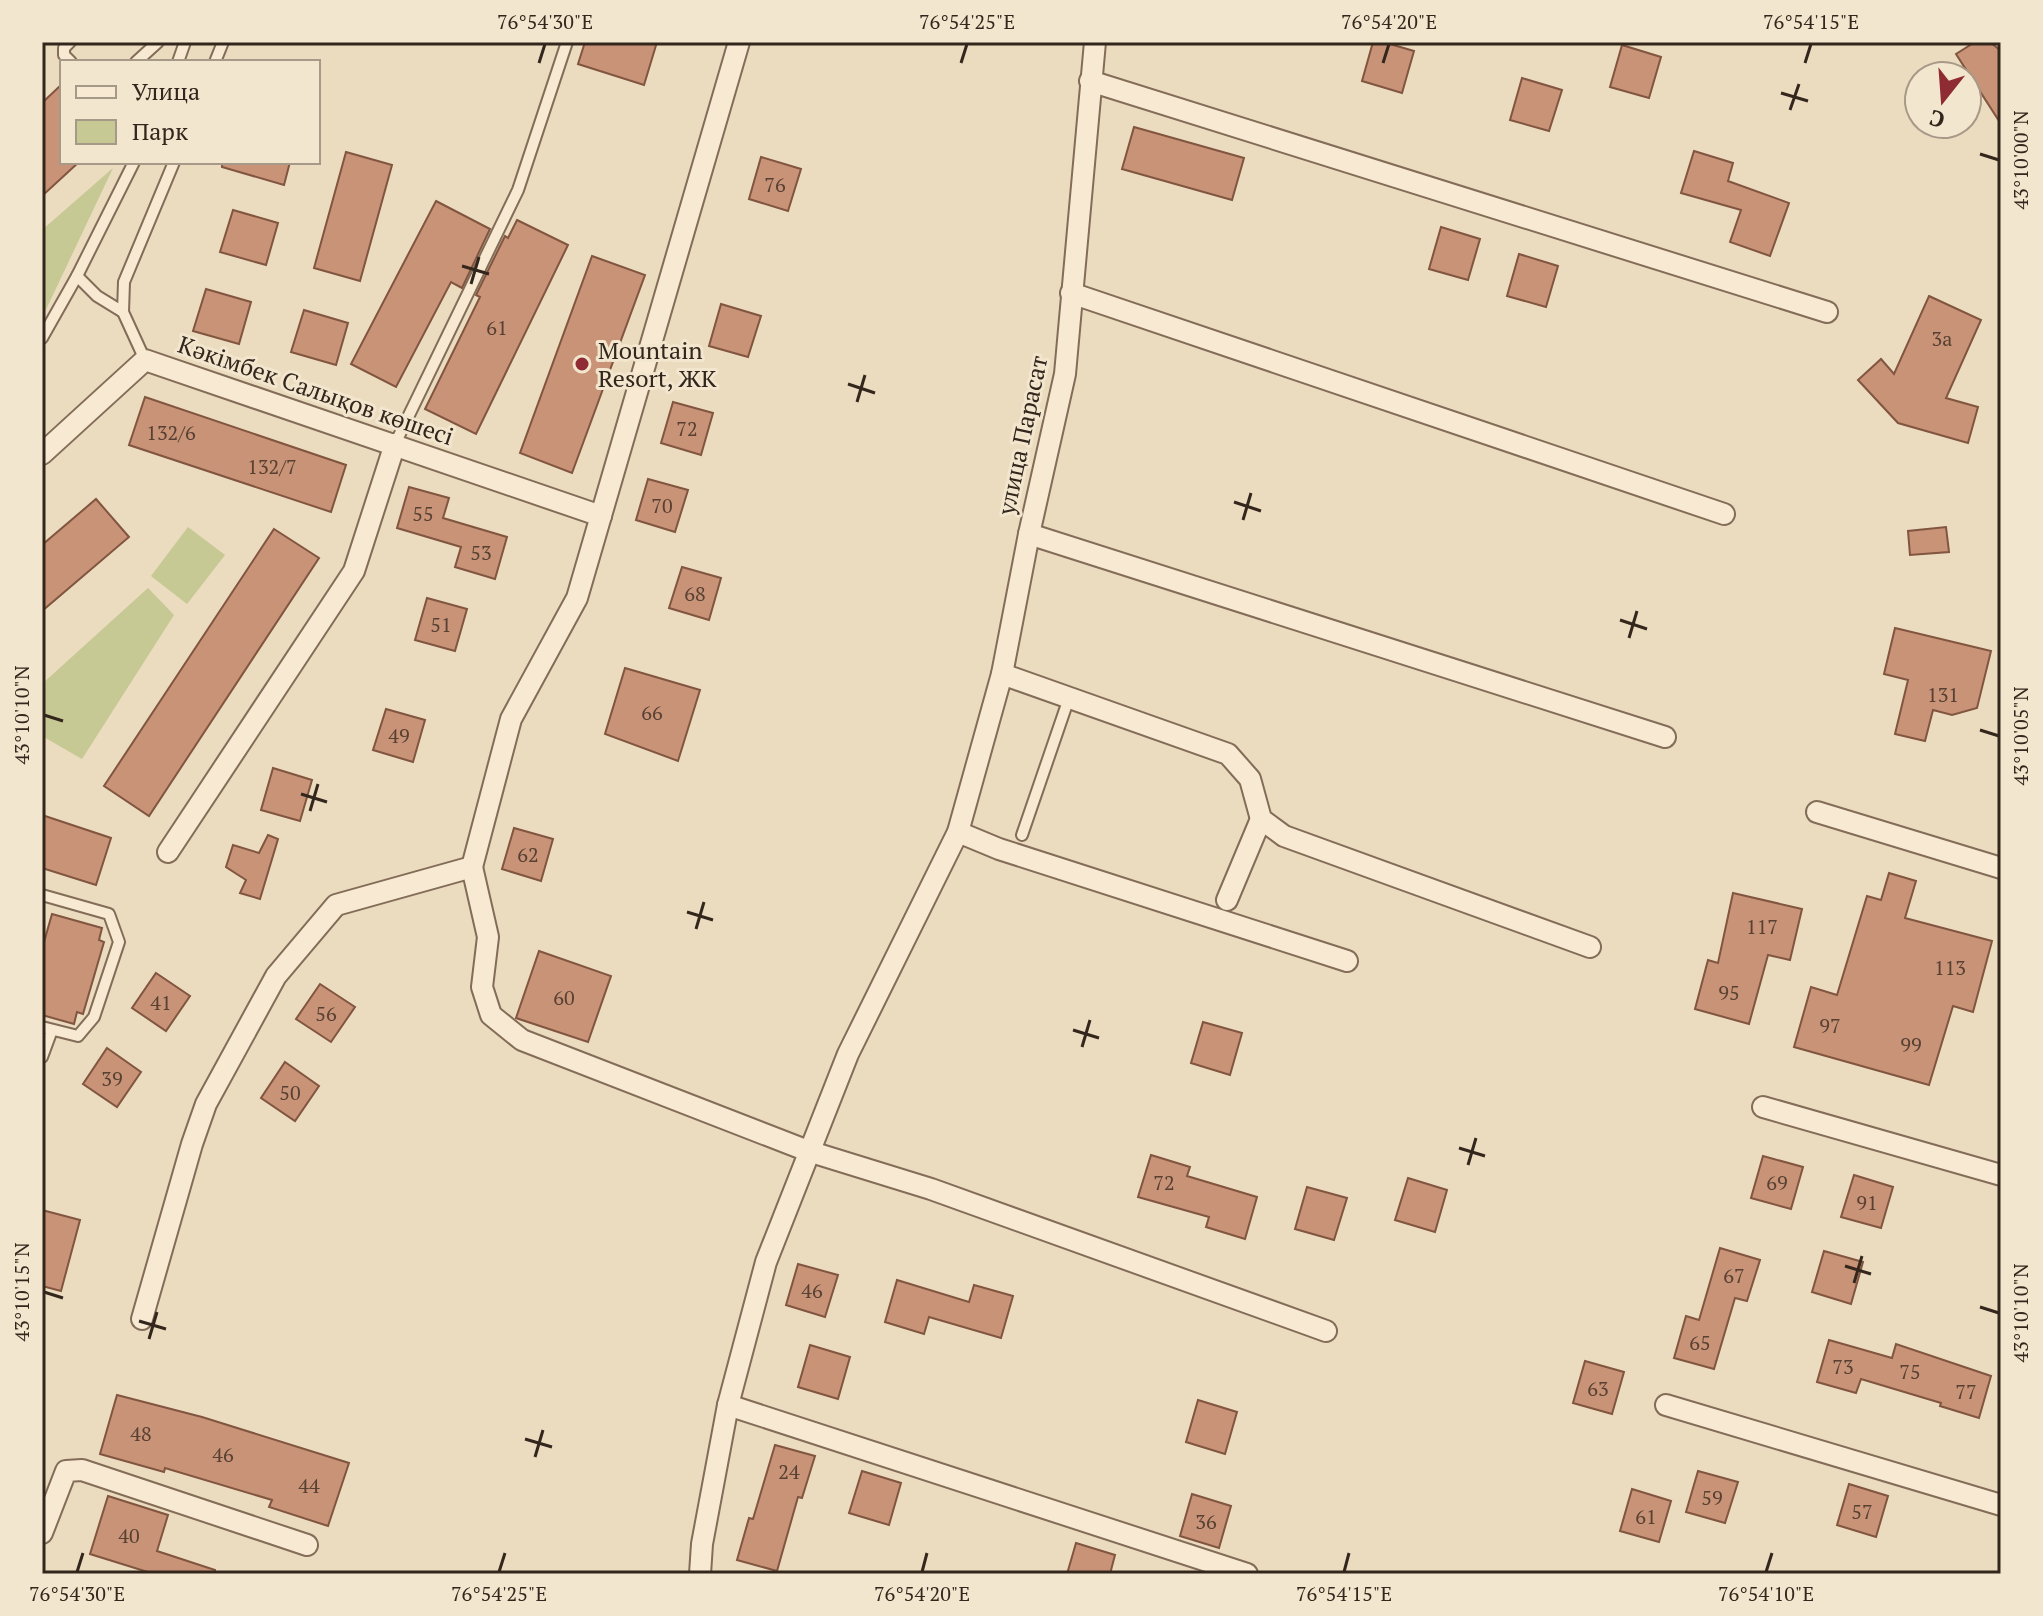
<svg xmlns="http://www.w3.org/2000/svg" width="2043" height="1616" viewBox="0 0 2043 1616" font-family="'PT Serif',serif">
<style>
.green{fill:#c6c994}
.building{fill:#c89377;stroke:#81553f;stroke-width:2}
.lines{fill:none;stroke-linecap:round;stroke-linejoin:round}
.service-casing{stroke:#836c58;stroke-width:14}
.minor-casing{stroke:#836c58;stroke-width:24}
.service{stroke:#f7e9d2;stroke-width:10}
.minor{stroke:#f7e9d2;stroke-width:20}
.ticks{fill:none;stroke:#33261c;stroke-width:3}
.poi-dot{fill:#8f2b33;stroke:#f3e6ce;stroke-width:3}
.labels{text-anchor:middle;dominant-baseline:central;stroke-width:6;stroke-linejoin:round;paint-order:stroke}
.number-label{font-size:20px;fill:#584133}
.poi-label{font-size:24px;fill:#33261c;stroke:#f3e6ce;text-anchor:start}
.street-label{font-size:24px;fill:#33261c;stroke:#f3e6ce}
.neatline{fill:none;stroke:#33261c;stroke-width:3}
.ticks-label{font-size:20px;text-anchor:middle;fill:#33261c}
</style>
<rect width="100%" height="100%" fill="#ebdbbf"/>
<!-- green -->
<g class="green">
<path d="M113 168 42 318V230Z"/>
<path d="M188 527 225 555 187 604 151 576Z"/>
<path d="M148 588 174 615 82 759 42 736V684Z"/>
</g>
<!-- building -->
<g class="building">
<path d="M585 42H657L644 85 578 64Z"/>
<path d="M1373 42H1383L1414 51 1402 93 1362 81Z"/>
<path d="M1975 42H1990L2001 51V124L1956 54Z"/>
<path d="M1622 45 1661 57 1649 98 1610 87Z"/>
<path d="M1522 78 1562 90 1549 131 1510 120Z"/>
<path d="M62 84V162H79L42 196V103Z"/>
<path d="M1134 127 1244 158 1232 200 1122 169Z"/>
<path d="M1694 151 1733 163 1728 181 1789 203 1770 256 1730 242 1741 210 1681 193Z"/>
<path d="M346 152 392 165 360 281 314 268Z"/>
<path d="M761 157 801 169 788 211 749 199Z"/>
<path d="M222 162H290L284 185 222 167Z"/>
<path d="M436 201 490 229 462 288 451 282 396 387 351 364Z"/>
<path d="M233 210 278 223 266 265 220 252Z"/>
<path d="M517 220 568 245 476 434 425 409 480 297 476 295 505 236 508 238Z"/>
<path d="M1441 227 1480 239 1468 280 1429 269Z"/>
<path d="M1519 254 1558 266 1546 307 1507 296Z"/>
<path d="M592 256 645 275 572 473 520 453Z"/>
<path d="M206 289 251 302 239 344 193 331Z"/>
<path d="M1929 296 1981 320 1946 398 1978 407 1968 443 1898 423 1858 380 1881 359 1894 374Z"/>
<path d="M721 304 761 316 748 357 709 346Z"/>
<path d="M304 310 348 323 336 365 291 352Z"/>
<path d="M145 397 346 465 331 512 129 445Z"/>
<path d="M673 402 713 413 701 455 661 443Z"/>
<path d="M648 479 688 490 675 532 636 520Z"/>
<path d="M409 487 449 498 443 518 507 537 495 579 455 567 461 547 397 528Z"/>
<path d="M96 499 129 537 42 611V545Z"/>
<path d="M1946 527 1949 552 1910 555 1908 531Z"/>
<path d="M274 529 319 558 149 816 104 786Z"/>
<path d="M682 567 721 578 709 620 669 608Z"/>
<path d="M427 598 467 609 455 651 415 640Z"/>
<path d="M1895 628 1991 651 1977 708 1952 715 1933 710 1925 741 1895 734 1908 680 1884 674Z"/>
<path d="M625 668 700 690 678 761 605 734Z"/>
<path d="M386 709 425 720 413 762 373 750Z"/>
<path d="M273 768 312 780 300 821 261 810Z"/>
<path d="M42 815 111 838 96 885 42 868Z"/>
<path d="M514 828 553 839 541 881 502 869Z"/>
<path d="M268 835 278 839 260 899 240 893 246 880 226 867 233 845 259 853Z"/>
<path d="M1889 873 1916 881 1905 918 1992 941 1973 1012 1953 1006 1929 1085 1794 1047 1811 987 1837 995 1867 896 1881 900Z"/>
<path d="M1733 893 1802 909 1790 960 1768 955 1749 1024 1695 1009 1708 960 1718 963Z"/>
<path d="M52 914 102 928 99 940 104 942 83 1014 77 1012 74 1024 42 1015V949Z"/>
<path d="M539 951 611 976 588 1042 516 1018Z"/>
<path d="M156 973 190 996 166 1031 132 1008Z"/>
<path d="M320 984 355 1007 331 1042 296 1019Z"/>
<path d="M1203 1022 1242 1033 1230 1075 1191 1063Z"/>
<path d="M107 1048 141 1072 117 1107 83 1084Z"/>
<path d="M285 1062 319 1086 295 1121 261 1098Z"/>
<path d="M1151 1155 1190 1167 1187 1176 1257 1197 1245 1239 1206 1227 1209 1217 1138 1197Z"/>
<path d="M1763 1156 1803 1167 1791 1209 1751 1198Z"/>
<path d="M1854 1175 1893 1187 1881 1228 1841 1217Z"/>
<path d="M1408 1178 1447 1190 1435 1232 1395 1220Z"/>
<path d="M1307 1187 1347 1198 1334 1240 1295 1229Z"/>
<path d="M42 1210 80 1220 61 1291 42 1286Z"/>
<path d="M1720 1248 1760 1260 1747 1301 1735 1298 1714 1369 1674 1358 1686 1316 1699 1320Z"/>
<path d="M1824 1251 1863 1262 1851 1304 1812 1292Z"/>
<path d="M798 1264 838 1275 825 1317 786 1305Z"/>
<path d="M897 1280 969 1302 974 1285 1013 1296 1001 1338 929 1317 924 1334 885 1322Z"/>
<path d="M1829 1340 1892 1358 1896 1344 1991 1376 1979 1418 1940 1406 1941 1403 1861 1379 1856 1393 1817 1382Z"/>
<path d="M810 1345 850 1357 838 1399 798 1387Z"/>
<path d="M1585 1361 1624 1372 1612 1414 1573 1403Z"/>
<path d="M117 1395 202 1417 349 1463 328 1526 269 1507 272 1500 165 1468 164 1472 100 1454Z"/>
<path d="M1198 1400 1237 1412 1225 1454 1186 1442Z"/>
<path d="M775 1445 815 1456 802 1498 798 1497 777 1571 737 1560 749 1518 753 1519Z"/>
<path d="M862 1471 901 1483 889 1525 849 1513Z"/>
<path d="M1698 1471 1738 1482 1725 1523 1686 1512Z"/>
<path d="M1849 1484 1888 1496 1876 1537 1837 1525Z"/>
<path d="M1632 1489 1671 1501 1659 1542 1620 1531Z"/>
<path d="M1192 1494 1231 1506 1219 1548 1180 1536Z"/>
<path d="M108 1496 168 1515 157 1551 215 1570V1574H154L90 1554Z"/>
<path d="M1076 1543 1115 1555 1110 1574H1067Z"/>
</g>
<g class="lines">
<!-- service casing -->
<g class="service-casing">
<g id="service">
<path d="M70 42 64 48V55L71 62"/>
<path d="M136 62 158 42"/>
<path d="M178 62 185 42"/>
<path d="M215 62 223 42"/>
<path d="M77 276 97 296 123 312"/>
<path d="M42 338 77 276 134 162"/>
<path d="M145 360 123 312 124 282 174 162"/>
<path d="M395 444 518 190 567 42"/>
<path d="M1022 835 1069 698"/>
<path d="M42 895 109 914 119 942 94 1017 78 1036 42 1027"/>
<path d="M42 1057 52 1030"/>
</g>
</g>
<!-- minor casing -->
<g class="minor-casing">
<g id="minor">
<path d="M1090 81 1827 312"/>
<path d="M1071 293 1724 514"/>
<path d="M42 454 145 360 601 516"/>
<path d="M1029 534 1665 737"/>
<path d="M1002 674 1228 754 1250 779 1261 819 1284 836 1590 947"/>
<path d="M1817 812 2001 868"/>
<path d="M958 832 999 849 1347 961"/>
<path d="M168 852 354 571 395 444"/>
<path d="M472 867 488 937 482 987 491 1015 522 1040 808 1151 931 1189 1326 1331"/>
<path d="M1227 900 1261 819"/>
<path d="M1763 1107 2001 1175"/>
<path d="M142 1319 192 1144 206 1104 276 976 336 905 472 867 511 719 577 598 739 42"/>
<path d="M728 1405 1247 1574"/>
<path d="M1666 1405 2001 1505"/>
<path d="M42 1533 66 1471 82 1470 307 1545"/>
<path d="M700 1574 702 1544 728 1405 766 1262 848 1054 958 832 1002 674 1029 534 1065 374 1095 42"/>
</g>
</g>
<!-- service -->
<use href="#service" class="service"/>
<!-- minor -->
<use href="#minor" class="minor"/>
</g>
<!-- ticks -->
<path class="ticks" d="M539 63 545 44M961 63 967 44M1383 63 1389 44M1805 63 1811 44M1781 93 1808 101M1790 110 1799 84M1980 154 1999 160M462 266 489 274M471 284 479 257M848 384 875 393M857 402 865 375M1234 502 1261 511M1243 520 1251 493M1620 620 1647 629M1629 638 1637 611M44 715 63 721M1980 730 1999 736M301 794 327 802M310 811 318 784M687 912 713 920M696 929 704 902M1073 1030 1099 1038M1082 1047 1090 1020M1459 1148 1485 1156M1468 1165 1476 1138M1845 1266 1871 1274M1854 1283 1862 1256M44 1292 63 1298M1980 1307 1999 1313M139 1321 166 1329M149 1339 157 1312M525 1439 552 1447M535 1457 543 1430M77 1572 83 1553M499 1572 505 1553M922 1572 927 1553M1344 1572 1349 1553M1766 1572 1772 1553"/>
<!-- markers -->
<circle class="poi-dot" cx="582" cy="364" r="8"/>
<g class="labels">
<!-- number labels -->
<g class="number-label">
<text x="775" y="184">76</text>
<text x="497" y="327">61</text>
<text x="1942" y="338">3а</text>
<text x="687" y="428">72</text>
<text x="171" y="432">132/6</text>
<text x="272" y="466">132/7</text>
<text x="662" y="505">70</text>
<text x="423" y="513">55</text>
<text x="481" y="552">53</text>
<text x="695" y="593">68</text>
<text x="441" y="624">51</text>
<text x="1943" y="694">131</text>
<text x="652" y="712">66</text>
<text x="399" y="735">49</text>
<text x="528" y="854">62</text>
<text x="1762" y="926">117</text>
<text x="1950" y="967">113</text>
<text x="1729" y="992">95</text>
<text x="564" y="997">60</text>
<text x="161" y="1002">41</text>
<text x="326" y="1013">56</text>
<text x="1830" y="1025">97</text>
<text x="1911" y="1044">99</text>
<text x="112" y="1078">39</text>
<text x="290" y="1092">50</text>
<text x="1164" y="1182">72</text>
<text x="1777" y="1182">69</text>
<text x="1867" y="1202">91</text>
<text x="1734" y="1275">67</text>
<text x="812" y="1290">46</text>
<text x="1700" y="1342">65</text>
<text x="1843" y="1366">73</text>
<text x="1910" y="1371">75</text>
<text x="1598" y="1388">63</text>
<text x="1966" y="1391">77</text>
<text x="141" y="1433">48</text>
<text x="223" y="1454">46</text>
<text x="789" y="1471">24</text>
<text x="309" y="1485">44</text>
<text x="1712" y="1497">59</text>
<text x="1862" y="1511">57</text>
<text x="1646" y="1516">61</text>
<text x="1206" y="1521">36</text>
<text x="129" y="1535">40</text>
</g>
<!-- poi labels -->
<g class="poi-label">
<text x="598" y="350">Mountain<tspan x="598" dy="28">Resort, ЖК</tspan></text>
</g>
<!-- street labels -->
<g class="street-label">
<text transform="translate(316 390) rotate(19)">Кәкімбек Салықов көшесі</text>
<text transform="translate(1022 435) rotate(-78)">улица Парасат</text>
</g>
</g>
<!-- border -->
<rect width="2043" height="1616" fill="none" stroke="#f3e6ce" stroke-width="88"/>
<!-- legend -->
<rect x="60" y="60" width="260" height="104" fill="#f3e6ce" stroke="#a69987" stroke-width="2"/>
<rect x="76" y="86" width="40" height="12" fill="#f7e9d2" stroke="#a69987" stroke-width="2"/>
<text x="132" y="100" font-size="24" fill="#33261c">Улица</text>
<rect x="76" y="120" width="40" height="24" fill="#c6c994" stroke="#a69987" stroke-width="2"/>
<text x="132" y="140" font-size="24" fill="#33261c">Парк</text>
<!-- north arrow -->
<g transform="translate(1943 100) rotate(197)"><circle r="38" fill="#f3e6ce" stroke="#a69987" stroke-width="2"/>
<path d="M0-6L14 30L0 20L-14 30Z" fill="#8f2b33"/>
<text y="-12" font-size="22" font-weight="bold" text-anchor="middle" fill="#33261c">С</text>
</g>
<rect x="44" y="44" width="1955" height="1528" class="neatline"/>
<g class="ticks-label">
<text x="545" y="29">76°54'30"E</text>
<text x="967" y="29">76°54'25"E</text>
<text x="1389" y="29">76°54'20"E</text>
<text x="1811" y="29">76°54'15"E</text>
<text transform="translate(2021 160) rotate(-90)" y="7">43°10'00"N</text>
<text transform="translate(22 715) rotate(-90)" y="7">43°10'10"N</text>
<text transform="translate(2021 736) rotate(-90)" y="7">43°10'05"N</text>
<text transform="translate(22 1292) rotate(-90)" y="7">43°10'15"N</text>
<text transform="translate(2021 1313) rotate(-90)" y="7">43°10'10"N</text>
<text x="77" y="1601">76°54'30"E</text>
<text x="499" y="1601">76°54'25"E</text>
<text x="922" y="1601">76°54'20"E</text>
<text x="1344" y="1601">76°54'15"E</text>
<text x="1766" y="1601">76°54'10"E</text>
</g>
</svg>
